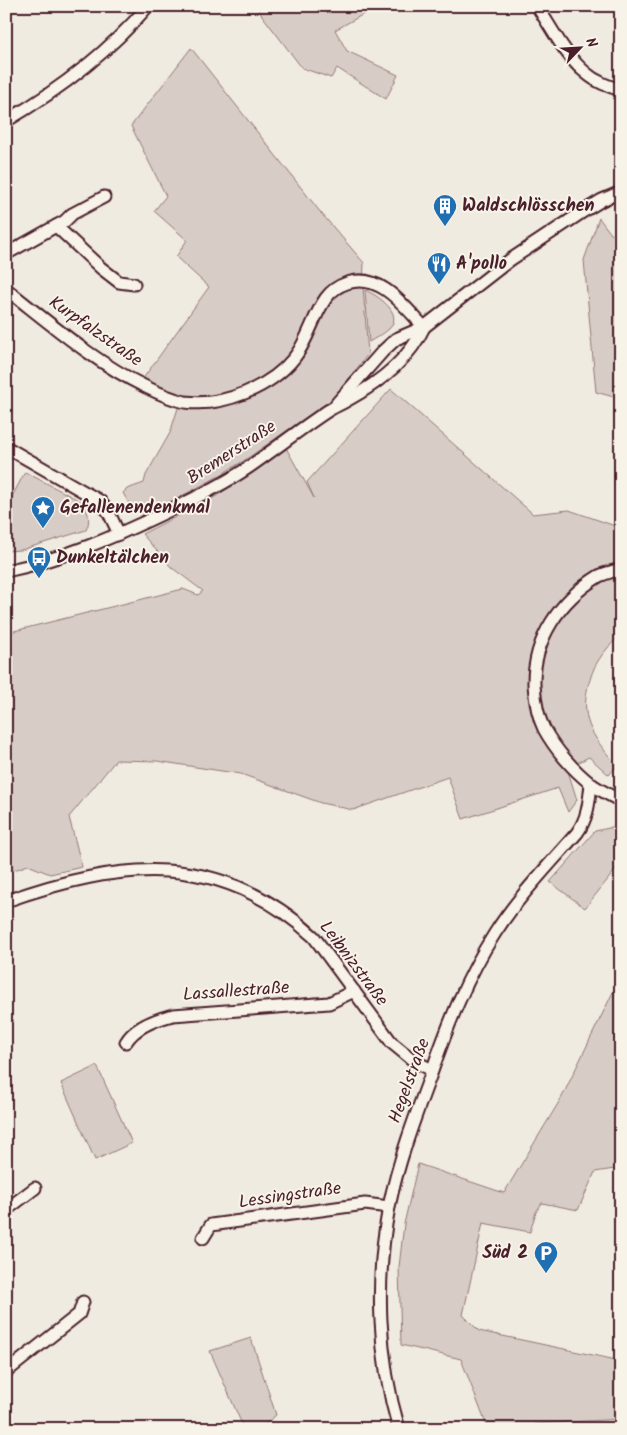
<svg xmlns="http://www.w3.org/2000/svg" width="627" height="1435" viewBox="0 0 627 1435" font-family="Kalam,sans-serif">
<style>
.green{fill:#d8cdc6;stroke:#917678}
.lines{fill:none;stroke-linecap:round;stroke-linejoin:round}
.street-casing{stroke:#4a1f2b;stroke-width:15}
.street{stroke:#f7f3e8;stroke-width:11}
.labels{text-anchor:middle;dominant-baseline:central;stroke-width:4;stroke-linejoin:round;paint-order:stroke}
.poi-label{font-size:18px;font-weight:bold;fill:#4a1f2b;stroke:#f7f3e8;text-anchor:start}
.street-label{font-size:18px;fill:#4a1f2b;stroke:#f7f3e8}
</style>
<rect width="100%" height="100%" fill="#f0ebe0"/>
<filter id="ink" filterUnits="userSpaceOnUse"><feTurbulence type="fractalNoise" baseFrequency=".02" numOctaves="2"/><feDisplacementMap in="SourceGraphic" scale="10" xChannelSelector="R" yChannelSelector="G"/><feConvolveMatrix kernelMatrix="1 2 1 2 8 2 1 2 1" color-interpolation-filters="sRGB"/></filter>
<g filter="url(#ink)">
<!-- green -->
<g class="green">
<path d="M255 6H385L371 10 335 30 347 51 398 75 386 99 337 68 331 78 302 68Z"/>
<path d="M191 48 321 213 364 263 363 287 368 354 335 397 245 460 210 481 174 500 144 513 134 512 123 493 127 489 144 483 146 475 170 433 179 405 137 387 209 287 176 257 187 240 154 211 166 196 131 126Z"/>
<path d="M599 218 611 234 621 238V399L596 392 584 260Z"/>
<path d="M365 290C377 295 405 313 389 329 384 334 375 338 369 342Z"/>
<path d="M391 389 533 514 569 510 621 528V634C613 642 604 651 598 661 593 668 591 677 588 686 579 722 596 740 617 766L609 775 589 757 567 768 577 800 568 812 558 788 463 819 448 777 353 810 321 803 241 774 157 761 116 760 69 817 82 867 50 874 28 865 6 873V633L183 589 198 595 203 591 171 567 142 534 213 498 255 471 286 448 314 498 307 482Z"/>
<path d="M25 472 84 503C88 513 91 520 86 530L21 550 6 551V508Z"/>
<path d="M621 823V863L585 908 550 882 595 831 609 828Z"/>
<path d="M613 992 621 998V1168L595 1172 578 1210 542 1203 536 1212 530 1232 483 1223 463 1315 479 1331 621 1361V1419L535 1424 533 1429H488L461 1359 401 1345 399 1267 404 1224 418 1164 504 1193 562 1097Z"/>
<path d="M97 1066 132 1143 95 1160 61 1083Z"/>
<path d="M251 1338 276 1415 260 1429H244L210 1351Z"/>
</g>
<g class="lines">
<!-- street casing -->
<g class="street-casing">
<g id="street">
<path d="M537 6C551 27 566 57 586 73 596 82 608 86 621 90"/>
<path d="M6 121C59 90 108 53 148 6"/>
<path d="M56 226 65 221 72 214 104 197"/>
<path d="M6 254 56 226 101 268 119 282 134 284"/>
<path d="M6 289C51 324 94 362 146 387 158 393 171 399 185 402 222 407 270 388 294 358 308 341 313 316 326 298 331 291 338 286 347 283 380 272 404 306 424 327"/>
<path d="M337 403 383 351 396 339 424 327 510 260 584 211 602 200 621 192"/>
<path d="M6 447 100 501 109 513 119 534"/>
<path d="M621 569C614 571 606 573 599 576 560 600 533 639 534 685 535 700 537 715 544 729 555 749 573 770 591 784 600 790 611 796 621 801"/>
<path d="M6 571C63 559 114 537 166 512 194 499 223 485 249 467 275 449 299 430 326 412 332 408 339 405 346 401 377 384 409 361 424 327"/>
<path d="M6 901C120 861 219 849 314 937L392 1043 414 1061 432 1070"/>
<path d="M126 1042C135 1027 157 1019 173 1015L329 1003 354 991"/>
<path d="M6 1210 35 1188"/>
<path d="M203 1238 211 1225 365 1204 389 1207"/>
<path d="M6 1372 79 1314 83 1302"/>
<path d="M399 1429C378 1358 375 1280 389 1207 398 1162 415 1117 431 1074 448 1025 467 976 495 933 518 897 549 865 577 833 588 818 589 802 591 784"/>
</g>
</g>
<!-- street -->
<use href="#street" class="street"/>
</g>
</g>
<!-- icons -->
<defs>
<g id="building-pin" transform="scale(1.25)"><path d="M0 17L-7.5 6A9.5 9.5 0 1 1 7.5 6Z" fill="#1f6fb2" stroke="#f7f3e8"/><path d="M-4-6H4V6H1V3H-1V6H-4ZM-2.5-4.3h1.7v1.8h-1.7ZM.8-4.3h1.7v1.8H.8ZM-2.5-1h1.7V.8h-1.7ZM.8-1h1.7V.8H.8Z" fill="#fff"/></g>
<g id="restaurant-pin" transform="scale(1.25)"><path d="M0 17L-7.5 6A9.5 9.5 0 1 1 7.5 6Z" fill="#1f6fb2" stroke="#f7f3e8"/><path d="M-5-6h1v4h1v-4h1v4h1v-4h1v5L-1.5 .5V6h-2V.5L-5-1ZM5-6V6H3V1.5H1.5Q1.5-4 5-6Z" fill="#fff"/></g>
<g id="sight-pin" transform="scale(1.25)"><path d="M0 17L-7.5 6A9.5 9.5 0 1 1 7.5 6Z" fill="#1f6fb2" stroke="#f7f3e8"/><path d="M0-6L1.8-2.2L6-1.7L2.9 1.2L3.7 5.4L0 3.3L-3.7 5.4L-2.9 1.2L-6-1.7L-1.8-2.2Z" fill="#fff"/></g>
<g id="bus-pin" transform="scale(1.25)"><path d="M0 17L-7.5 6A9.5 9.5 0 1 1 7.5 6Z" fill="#1f6fb2" stroke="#f7f3e8"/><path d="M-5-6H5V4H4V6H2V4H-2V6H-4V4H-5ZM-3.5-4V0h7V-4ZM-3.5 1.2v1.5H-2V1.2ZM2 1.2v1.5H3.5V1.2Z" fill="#fff"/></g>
<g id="parking-pin" transform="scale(1.25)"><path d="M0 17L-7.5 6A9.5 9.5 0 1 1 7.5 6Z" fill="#1f6fb2" stroke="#f7f3e8"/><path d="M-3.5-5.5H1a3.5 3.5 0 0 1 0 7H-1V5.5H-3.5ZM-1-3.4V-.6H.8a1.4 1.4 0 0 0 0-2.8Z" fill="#fff"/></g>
</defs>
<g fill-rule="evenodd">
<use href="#building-pin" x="445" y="206"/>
<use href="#restaurant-pin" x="439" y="264"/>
<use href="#sight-pin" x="43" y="508"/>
<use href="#bus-pin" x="39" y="558"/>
<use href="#parking-pin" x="546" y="1253"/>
</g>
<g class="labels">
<!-- poi labels -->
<g class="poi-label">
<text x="462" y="206">Waldschlösschen</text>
<text x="456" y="264">A'pollo</text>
<text x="60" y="508">Gefallenendenkmal</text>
<text x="56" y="558">Dunkeltälchen</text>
<text x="528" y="1253" text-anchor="end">Süd 2</text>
</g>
<!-- street labels -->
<g class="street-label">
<text transform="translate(95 332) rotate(35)">Kurpfalzstraße</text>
<text transform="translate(232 453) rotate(-33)">Bremerstraße</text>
<text transform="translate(353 964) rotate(53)">Leibnizstraße</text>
<text transform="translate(236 992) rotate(-4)">Lassallestraße</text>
<text transform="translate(410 1081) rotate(-70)">Hegelstraße</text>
<text transform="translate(290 1196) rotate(-8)">Lessingstraße</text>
</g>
</g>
<!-- margin -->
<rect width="627" height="1435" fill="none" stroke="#f7f3e8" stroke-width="25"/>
<rect x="12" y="12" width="602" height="1410" fill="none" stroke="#4a1f2b" stroke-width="2" filter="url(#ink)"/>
<!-- north arrow -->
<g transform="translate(580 48) rotate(65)" stroke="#f7f3e8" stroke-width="4" paint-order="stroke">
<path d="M0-4L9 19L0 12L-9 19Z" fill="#4a1f2b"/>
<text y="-8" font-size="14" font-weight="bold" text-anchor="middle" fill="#4a1f2b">N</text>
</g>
</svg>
